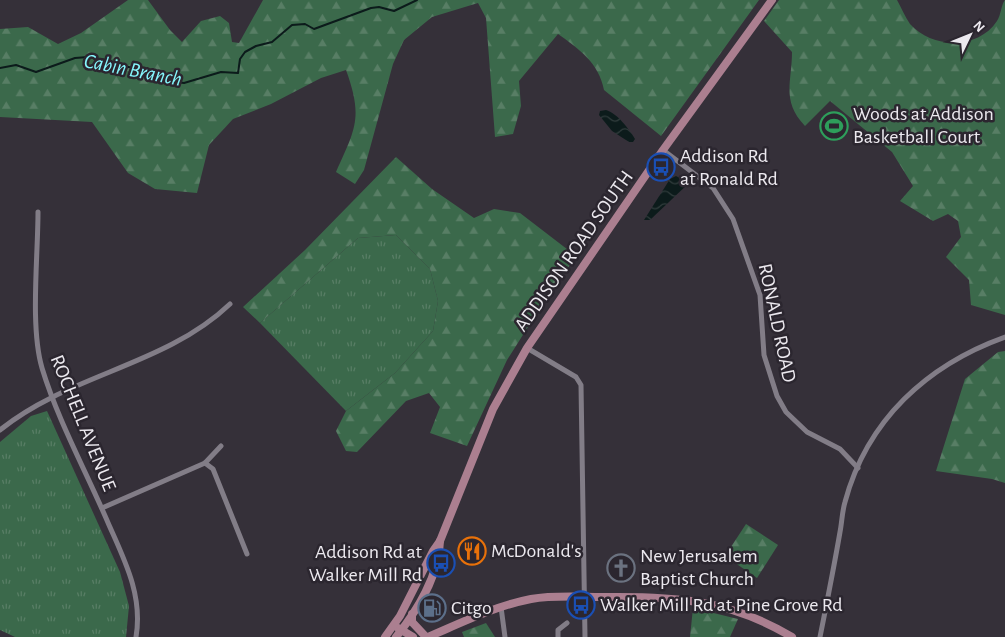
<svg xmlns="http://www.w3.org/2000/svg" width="1005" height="637" viewBox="0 0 1005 637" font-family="'Alegreya Sans',sans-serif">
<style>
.grass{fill:url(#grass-tufts)}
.forest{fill:url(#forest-firs)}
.water{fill:url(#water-waves)}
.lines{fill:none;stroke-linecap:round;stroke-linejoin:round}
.stream{stroke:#0c1b1b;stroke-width:2}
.minor{stroke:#827d87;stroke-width:5}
.primary{stroke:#ab7f90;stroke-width:8}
.labels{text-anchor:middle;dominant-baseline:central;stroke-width:5;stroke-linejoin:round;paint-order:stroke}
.poi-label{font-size:20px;fill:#ece9ef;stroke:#2b262f;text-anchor:start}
.street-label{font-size:20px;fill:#ece9ef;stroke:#2b262f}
.water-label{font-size:21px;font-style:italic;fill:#86f7fd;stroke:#2b262f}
</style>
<defs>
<pattern id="grass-tufts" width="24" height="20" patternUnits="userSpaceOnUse" patternTransform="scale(1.25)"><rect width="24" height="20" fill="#3b694b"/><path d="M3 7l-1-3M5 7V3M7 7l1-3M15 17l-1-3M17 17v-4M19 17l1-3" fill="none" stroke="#587e65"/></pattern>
<pattern id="forest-firs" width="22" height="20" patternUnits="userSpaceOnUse" patternTransform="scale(1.25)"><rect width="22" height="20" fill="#3b694b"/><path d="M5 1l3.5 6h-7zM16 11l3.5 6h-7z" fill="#587e65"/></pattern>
<pattern id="water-waves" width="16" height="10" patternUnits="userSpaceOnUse" patternTransform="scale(1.25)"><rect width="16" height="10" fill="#0c1b1b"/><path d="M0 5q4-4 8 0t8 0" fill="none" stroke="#303c3c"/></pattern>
</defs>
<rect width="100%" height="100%" fill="#353039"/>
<!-- grass -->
<g class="grass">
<path d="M396 235 430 269 438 301 433 331 395 373 346 411 260 323 358 238Z"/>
<path d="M47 411 120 572 129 606 126 637H15L0 630V442L31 416Z"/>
</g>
<!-- forest -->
<g class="forest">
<path d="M128 0H148L170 30 182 42 201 21 220 16 229 23 232 42 239 43 263 0H759L661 136 604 90C599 63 579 49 558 34L519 81 521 106 513 134 495 137 486 18 478 3 432 17 404 40 393 64 364 170 355 184 336 172C356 128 363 117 346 70L321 78 271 104 233 119 209 145 197 193 155 189 128 173 92 122 0 117V29L28 27 58 44 81 33Z"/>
<path d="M779 0H897C901 7 905 17 910 24 932 49 978 50 997 21 1001 15 1001 5 1005 0V315L971 305 969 280 946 257 961 237 958 221 948 214 933 221 900 201 913 186 892 152 830 101 805 126C781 101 792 82 792 52L764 21Z"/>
<path d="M396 157 432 189 474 218 494 209 520 213 576 256 533 319 507 360 467 446 430 433 440 407 429 393 406 401 357 452 346 451 336 431 346 411 395 373 433 331 438 301 430 269 396 235 358 238 260 323 243 307 305 250Z"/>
<path d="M1005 351V483L992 479 936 471 965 379 998 352Z"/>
<path d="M746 524 778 545 757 578 725 556Z"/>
<path d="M693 608 738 619 730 637H690Z"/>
<path d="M486 623 495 637H464L462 632Z"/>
</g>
<!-- water -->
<g class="water">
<path d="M606 110C617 113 629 129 635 139L633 142H629L612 131 599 115 600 111Z"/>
<path d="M676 176 689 183 650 220H644L670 179Z"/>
</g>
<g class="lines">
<!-- stream -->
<path class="stream" d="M0 68 16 65 36 72 75 58 88 57 106 60 113 65 151 70 177 82 184 83 221 72 238 73 240 59 245 52 256 46 272 42 292 25 305 24 314 29 371 8 379 7 394 11 417 0"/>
<!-- minor -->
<g class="minor">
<path d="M663 150 713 188 733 219 760 295 764 355 777 396 786 412 807 432 840 449 858 468"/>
<path d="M38 212C38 257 30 327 42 368 58 421 87 473 109 525 125 561 143 596 136 637"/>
<path d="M527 348 576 377 581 385 585 637"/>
<path d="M0 430C69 374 165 366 230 304"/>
<path d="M205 463 213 469 247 554"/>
<path d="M102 508 205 463 221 446"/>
<path d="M501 607 505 637"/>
<path d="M558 637V630L567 623"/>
<path d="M820 637C827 602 834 567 840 532 842 522 842 512 845 502 867 420 927 365 1005 337"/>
</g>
<!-- primary -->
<g class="primary">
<path d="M412 614V622L426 637"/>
<path d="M398 628 413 637"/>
<path d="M385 637 400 616 433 551 440 541 493 409 527 348 663 150 772 0"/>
<path d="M396 637C417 611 439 575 440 541"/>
<path d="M428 637C461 623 495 606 531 599 554 595 579 597 603 597 674 596 729 599 792 637"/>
</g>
</g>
<!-- icons -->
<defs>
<g id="stadium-ring" transform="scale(1.4375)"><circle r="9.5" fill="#2b262f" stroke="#2e9e5b" stroke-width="1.5"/><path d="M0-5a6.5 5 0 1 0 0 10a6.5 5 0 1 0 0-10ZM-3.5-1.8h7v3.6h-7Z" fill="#2e9e5b"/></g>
<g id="bus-ring" transform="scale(1.4375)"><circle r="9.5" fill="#2b262f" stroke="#1a4fb4" stroke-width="1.5"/><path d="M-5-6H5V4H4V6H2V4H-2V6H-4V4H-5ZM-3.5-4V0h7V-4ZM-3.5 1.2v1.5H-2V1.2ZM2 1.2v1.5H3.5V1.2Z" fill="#1a4fb4"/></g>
<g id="restaurant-ring" transform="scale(1.4375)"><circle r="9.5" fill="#2b262f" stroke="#e8710a" stroke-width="1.5"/><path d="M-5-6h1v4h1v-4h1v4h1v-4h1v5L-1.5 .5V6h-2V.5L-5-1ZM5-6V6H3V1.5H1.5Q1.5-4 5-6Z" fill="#e8710a"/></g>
<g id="church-ring" transform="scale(1.4375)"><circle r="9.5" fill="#2b262f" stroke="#6b7280" stroke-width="1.5"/><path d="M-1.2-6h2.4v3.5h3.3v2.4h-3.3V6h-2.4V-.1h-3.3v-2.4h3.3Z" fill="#6b7280"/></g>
<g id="fuel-ring" transform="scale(1.4375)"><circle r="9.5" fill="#2b262f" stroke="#5c6f8a" stroke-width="1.5"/><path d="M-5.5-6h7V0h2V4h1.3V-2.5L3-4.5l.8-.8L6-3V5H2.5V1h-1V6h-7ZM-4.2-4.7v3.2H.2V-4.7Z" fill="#5c6f8a"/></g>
</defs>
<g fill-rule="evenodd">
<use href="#stadium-ring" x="834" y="126"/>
<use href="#bus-ring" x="661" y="167"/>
<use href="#restaurant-ring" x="472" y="551"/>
<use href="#bus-ring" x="441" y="563"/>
<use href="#church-ring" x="621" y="568"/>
<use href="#bus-ring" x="581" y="605"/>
<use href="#fuel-ring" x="432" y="608"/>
</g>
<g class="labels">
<!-- poi labels -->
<g class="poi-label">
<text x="853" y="114">Woods at Addison<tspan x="853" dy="23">Basketball Court</tspan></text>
<text x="680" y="156">Addison Rd<tspan x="680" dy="23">at Ronald Rd</tspan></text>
<text x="491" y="551">McDonald's</text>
<text x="422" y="552" text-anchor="end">Addison Rd at<tspan x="422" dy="23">Walker Mill Rd</tspan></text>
<text x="640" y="556">New Jerusalem<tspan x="640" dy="23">Baptist Church</tspan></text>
<text x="600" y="605">Walker Mill Rd at Pine Grove Rd</text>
<text x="451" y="608">Citgo</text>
</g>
<!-- street labels -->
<g class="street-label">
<text transform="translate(574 251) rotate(-55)">ADDISON ROAD SOUTH</text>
<text transform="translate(777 323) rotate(78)">RONALD ROAD</text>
<text transform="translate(83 423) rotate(68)">ROCHELL AVENUE</text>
</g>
<!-- water labels -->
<g class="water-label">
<text transform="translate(133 70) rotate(11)">Cabin Branch</text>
</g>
</g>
<!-- north arrow -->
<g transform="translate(970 35) rotate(47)" stroke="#2b262f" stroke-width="4" paint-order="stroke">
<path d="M0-4L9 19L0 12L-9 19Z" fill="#ece9ef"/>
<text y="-8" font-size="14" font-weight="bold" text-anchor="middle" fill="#ece9ef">N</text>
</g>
</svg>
